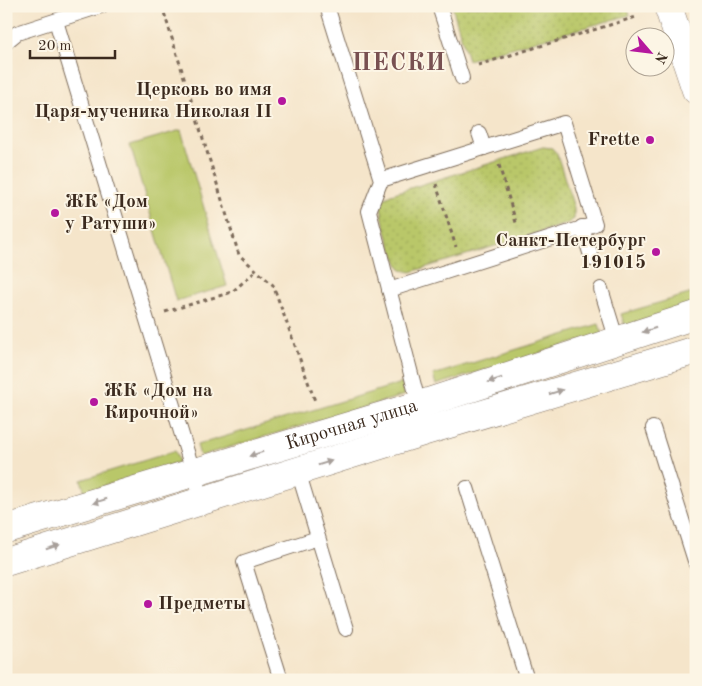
<svg xmlns="http://www.w3.org/2000/svg" width="702" height="686" viewBox="0 0 702 686" font-family="'Old Standard TT',serif">
<style>
.grass{fill:#b9c769;stroke:#7a7844}
.park{fill:url(#park-dots);stroke:#7a7844}
.lines{fill:none;stroke-linecap:round;stroke-linejoin:round}
.service-casing{stroke:#7c6b5a;stroke-width:16}
.tertiary-casing{stroke:#7c6b5a;stroke-width:29}
.secondary-casing{stroke:#7c6b5a;stroke-width:29}
.path{stroke:#7c6b5a;stroke-width:3;stroke-dasharray:4 4;stroke-linecap:butt}
.service{stroke:#fff;stroke-width:14}
.tertiary{stroke:#fff;stroke-width:28}
.secondary{stroke:#fff;stroke-width:28}
.oneway{fill:#a79f9a}
.poi-dot{fill:#b5179e;stroke:#fcf5e5;stroke-width:2}
.labels{text-anchor:middle;dominant-baseline:central;stroke-width:4;stroke-linejoin:round;paint-order:stroke}
.poi-label{font-size:19px;font-weight:bold;fill:#3b2a1e;stroke:#fcf5e5;text-anchor:end}
.street-label{font-size:19px;fill:#3b2a1e;stroke:#fcf5e5}
.district-label{font-size:24px;font-weight:bold;letter-spacing:1px;fill:#785051;stroke:#fcf5e5}
</style>
<defs>
<pattern id="park-dots" width="8" height="8" patternUnits="userSpaceOnUse" patternTransform="scale(1.25)"><rect width="8" height="8" fill="#b9c769"/><path d="M2 2h.1M6 6h.1" fill="none" stroke="#a0ab5b" stroke-width="1.8" stroke-linecap="round"/></pattern>
</defs>
<rect width="100%" height="100%" fill="#fcf5e5"/>
<filter id="ink" filterUnits="userSpaceOnUse"><feTurbulence type="fractalNoise" baseFrequency=".02" numOctaves="2"/><feDisplacementMap in="SourceGraphic" scale="10" xChannelSelector="R" yChannelSelector="G"/><feConvolveMatrix kernelMatrix="1 2 1 2 8 2 1 2 1" color-interpolation-filters="sRGB"/></filter>
<filter id="wash" filterUnits="userSpaceOnUse"><feTurbulence type="fractalNoise" baseFrequency=".0096" numOctaves="4" result="noise"/><feDisplacementMap in="SourceGraphic" scale="20" xChannelSelector="R" yChannelSelector="G"/><feGaussianBlur stdDeviation="1.12" result="paint"/><feColorMatrix in="noise" values="0 0 0 0 0 0 0 0 0 0 0 0 0 0 0 0 0 1.4 0 .05"/><feComposite in="paint" operator="in"/></filter>
<g filter="url(#wash)">
<rect width="100%" height="100%" fill="#f5e5ca"/>
<!-- grass -->
<g class="grass">
<path d="M181 130 227 286 176 301 130 145Z"/>
<path d="M696 292V305L625 326 621 314Z"/>
<path d="M599 324 602 334 436 385 433 375Z"/>
<path d="M402 383 405 395 200 456 197 445Z"/>
<path d="M175 451 179 462 85 492 81 480Z"/>
</g>
<!-- park -->
<g class="park">
<path d="M452 6H627L630 15 468 60Z"/>
<path d="M543 147 552 148 557 154 574 208V219L566 224 411 272 402 270C392 257 380 216 381 199L391 194Z"/>
</g>
</g>
<g filter="url(#ink)">
<g class="lines">
<!-- service casing -->
<g class="service-casing">
<g id="service">
<path d="M327 6 381 180 369 211 420 409"/>
<path d="M439 6 462 78"/>
<path d="M56 21 202 501"/>
<path d="M6 42 17 33 101 6"/>
<path d="M479 133 484 148"/>
<path d="M381 180 564 123 595 224 389 290"/>
<path d="M582 227 592 259"/>
<path d="M601 289 617 341"/>
<path d="M653 428 696 564"/>
<path d="M298 471 346 629"/>
<path d="M467 488 527 680"/>
<path d="M281 680 244 562 318 538"/>
<path d="M360 680H361"/>
</g>
</g>
<!-- tertiary casing -->
<g class="tertiary-casing">
<g id="tertiary">
<path id="s1" d="M6 529 419 405 696 315"/>
<path d="M6 562 426 431 696 350"/>
</g>
</g>
<!-- secondary casing -->
<g class="secondary-casing">
<path id="secondary" d="M668 6 696 90"/>
</g>
<!-- path -->
<g class="path">
<path d="M162 6 239 255 273 285 315 401"/>
<path d="M478 65 636 17"/>
<path d="M499 165 517 226"/>
<path d="M436 184 456 247"/>
<path d="M165 312 232 292 256 271"/>
</g>
<!-- service -->
<use href="#service" class="service"/>
<!-- tertiary -->
<use href="#tertiary" class="tertiary"/>
<!-- secondary -->
<use href="#secondary" class="secondary"/>
</g>
<!-- one-way arrows -->
<defs><path id="oneway-solid" d="M-6-.8H1V-3.2L6.5 0L1 3.2V.8H-6Z" transform="scale(1.25)"/></defs>
<g class="oneway">
<use href="#oneway-solid" transform="translate(649 330) rotate(162)"/>
<use href="#oneway-solid" transform="translate(495 380) rotate(162)"/>
<use href="#oneway-solid" transform="translate(556 392) rotate(-17)"/>
<use href="#oneway-solid" transform="translate(256 454) rotate(163)"/>
<use href="#oneway-solid" transform="translate(325 463) rotate(-17)"/>
<use href="#oneway-solid" transform="translate(100 501) rotate(163)"/>
<use href="#oneway-solid" transform="translate(53 547) rotate(-17)"/>
</g>
</g>
<!-- markers -->
<g class="poi-dot">
<circle cx="282" cy="101" r="5"/>
<circle cx="650" cy="140" r="5"/>
<circle cx="55" cy="213" r="5"/>
<circle cx="656" cy="252" r="5"/>
<circle cx="94" cy="402" r="5"/>
<circle cx="148" cy="604" r="5"/>
</g>
<g class="labels">
<!-- poi labels -->
<g class="poi-label">
<text x="272" y="90">Церковь во имя<tspan x="272" dy="22">Царя-мученика Николая II</tspan></text>
<text x="640" y="140">Frette</text>
<text x="65" y="202" text-anchor="start">ЖК «Дом<tspan x="65" dy="22">у Ратуши»</tspan></text>
<text x="646" y="241">Санкт-Петербург<tspan x="646" dy="22">191015</tspan></text>
<text x="104" y="391" text-anchor="start">ЖК «Дом на<tspan x="104" dy="22">Кирочной»</tspan></text>
<text x="158" y="604" text-anchor="start">Предметы</text>
</g>
<!-- street labels -->
<g class="street-label">
<text stroke="none"><textPath href="#s1" startOffset="361">Кирочная улица</textPath></text>
</g>
<!-- district labels -->
<g class="district-label">
<text x="399" y="64">ПЕСКИ</text>
</g>
</g>
<!-- margin -->
<rect width="702" height="686" fill="none" stroke="#fcf5e5" stroke-width="25"/>
<!-- north arrow -->
<g transform="translate(650 52) rotate(118)"><circle r="24" fill="#fcf5e5" stroke="#afa495"/>
<path d="M0-4L9 19L0 12L-9 19Z" fill="#b5179e"/>
<text y="-8" font-size="14" font-weight="bold" text-anchor="middle" fill="#3b2a1e">N</text>
</g>
<!-- scale -->
<path d="M30 50v8h85v-8" fill="none" stroke="#3b2a1e" stroke-width="2.5"/>
<text x="38" y="50" font-size="15" fill="#3b2a1e" stroke="#fcf5e5" stroke-width="4" paint-order="stroke">20 m</text>
</svg>
